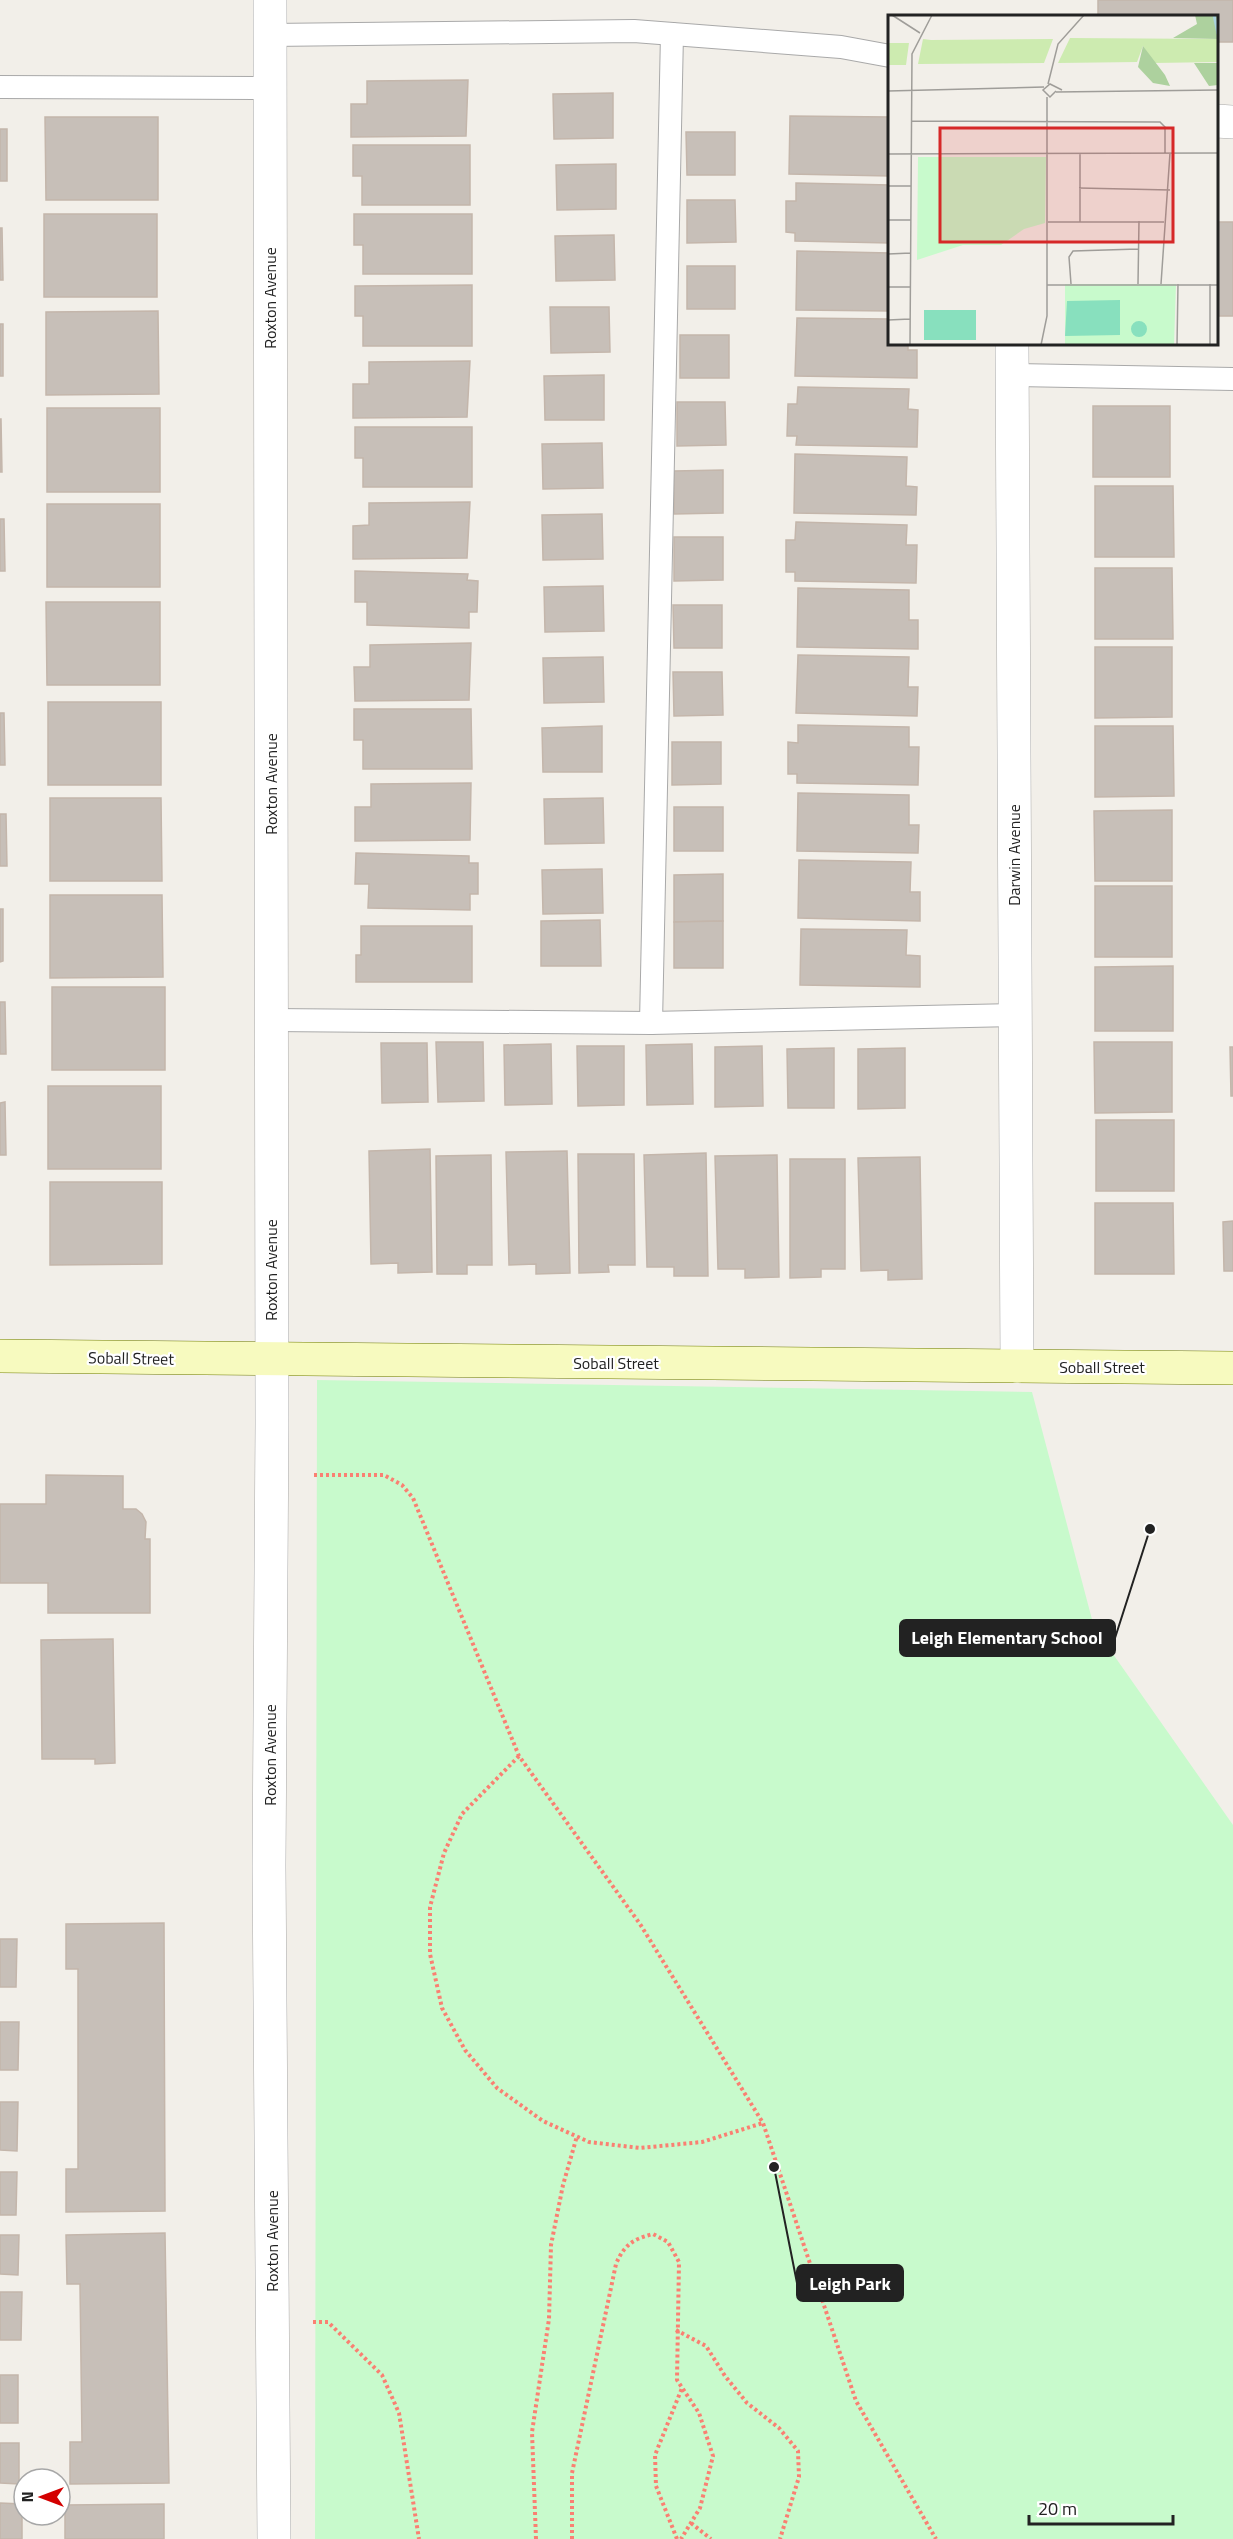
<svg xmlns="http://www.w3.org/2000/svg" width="1233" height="2539" viewBox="0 0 1233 2539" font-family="'Titillium Web',sans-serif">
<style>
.park{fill:#c8facc}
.building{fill:#c7bfb8;stroke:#c4b6ab;stroke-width:1.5}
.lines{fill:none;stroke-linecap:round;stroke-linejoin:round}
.lane-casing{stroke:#a9a9a9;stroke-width:24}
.street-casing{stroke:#a9a9a9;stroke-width:34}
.secondary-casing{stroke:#707d05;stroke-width:34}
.path{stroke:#fa8072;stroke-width:4;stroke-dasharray:3 3;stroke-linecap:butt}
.lane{stroke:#fff;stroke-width:22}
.street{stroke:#fff;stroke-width:33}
.secondary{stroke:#f7fabf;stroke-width:33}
.labels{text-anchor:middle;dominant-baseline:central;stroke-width:4.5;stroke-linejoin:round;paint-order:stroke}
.street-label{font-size:16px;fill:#222;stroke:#fff}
.inset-river{fill:none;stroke:#aad3df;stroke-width:3}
.inset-road{fill:none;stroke:#9f9d99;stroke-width:1.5}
.view{fill:#d62828;fill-opacity:0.15;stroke:#d62828;stroke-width:3}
.inset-edge{fill:none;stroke:#222;stroke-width:3}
.leader{fill:none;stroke:#222;stroke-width:2}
.callout-dot{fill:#222;stroke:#fff;stroke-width:2}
.callout{fill:#222;stroke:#222;stroke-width:2}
.callout-label{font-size:18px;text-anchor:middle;font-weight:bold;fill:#fff}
</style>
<rect width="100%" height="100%" fill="#f2efe9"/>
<!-- park -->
<path class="park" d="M317 1380 1032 1392 1094 1627 1233 1825V2539H315Z"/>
<!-- building -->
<g class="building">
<path d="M1098 0H1233V42H1216V16H1098Z"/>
<path d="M468 80 466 136 351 137V104H367V81Z"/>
<path d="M613 93V138L554 139 553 94Z"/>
<path d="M790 116 890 117V176L789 174Z"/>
<path d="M45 117H158V200H46Z"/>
<rect x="0" y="129" width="7" height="52"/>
<path d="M686 132H735V175H687Z"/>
<path d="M353 145H470V205H362V176H353Z"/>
<path d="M616 164V209L557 210 556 165Z"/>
<path d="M796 183 890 185V243L795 241V233L786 232V201H796Z"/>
<path d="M687 200H735L736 242 687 243Z"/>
<rect x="44" y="214" width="113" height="83"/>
<path d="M354 214H472V274H363V245H354Z"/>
<rect x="1216" y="222" width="17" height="94"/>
<path d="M0 228H2L3 280H0Z"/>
<path d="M614 235 615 280 556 281 555 236Z"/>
<path d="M797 251 890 253V311L796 310Z"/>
<rect x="687" y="266" width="48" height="43"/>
<path d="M472 285V346H363V316H355V286Z"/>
<path d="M550 307H609L610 352 551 353Z"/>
<path d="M158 311 159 394 46 395V312Z"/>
<path d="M797 318 890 319V344H908V350H917V378L795 376Z"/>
<rect x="0" y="324" width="3" height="52"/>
<rect x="680" y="335" width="49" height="43"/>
<path d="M470 361 467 417 353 418V384H369V362Z"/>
<path d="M604 375V420H545L544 376Z"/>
<path d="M798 387 909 389 908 409 918 410 917 447 796 445 797 436H787L788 404H797Z"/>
<path d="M677 402H725L726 445 677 446Z"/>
<rect x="1093" y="406" width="77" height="71"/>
<rect x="47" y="408" width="113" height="84"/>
<path d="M0 419H1L2 472H0Z"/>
<path d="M355 427H472V487H363V458H355Z"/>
<path d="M602 443 603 488 543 489 542 444Z"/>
<path d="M795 454 907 457 906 486 917 487 916 515 794 513Z"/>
<path d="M723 470V513L674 514V471Z"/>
<path d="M1095 486H1173L1174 557H1095Z"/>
<path d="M470 502 467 558 353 559V526L369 525V503Z"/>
<rect x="47" y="504" width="113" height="83"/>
<path d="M602 514 603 559 543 560 542 515Z"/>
<path d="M0 519H4L5 571H0Z"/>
<path d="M796 522 907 525 906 545H917L916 583 795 581V572H786V540H795Z"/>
<path d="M674 537H723V580L674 581Z"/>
<path d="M1095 568H1172L1173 639H1095Z"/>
<path d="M355 571 468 574 467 580 478 581 477 612H469V628L367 625V602H355Z"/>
<path d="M603 586 604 631 545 632 544 587Z"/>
<path d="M798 588 909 590V620H918V649L797 647Z"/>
<path d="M46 602H160V685H47Z"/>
<path d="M673 605H722V648H674Z"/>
<path d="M471 643 469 700 355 701 354 667H370V645Z"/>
<path d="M1095 647H1172V717L1095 718Z"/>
<path d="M798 655 909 657 908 687H918L917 716 796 713Z"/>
<path d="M603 657 604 702 544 703 543 658Z"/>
<path d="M673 672H722L723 715 674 716Z"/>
<rect x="48" y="702" width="113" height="83"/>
<path d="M354 709H471L472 769H363V740H354Z"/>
<path d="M0 713H4L5 765H0Z"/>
<path d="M798 725 909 727V747H919L918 785 797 783V774H788V742L798 743Z"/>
<path d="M602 726V772H543L542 728Z"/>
<path d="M1095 726H1173L1174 796 1095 797Z"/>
<path d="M672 742H721V784L672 785Z"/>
<path d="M471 783 470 840 355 841V807H371V784Z"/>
<path d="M798 793 909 795V825H919L918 853 797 851Z"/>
<path d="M50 798H161L162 881H50Z"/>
<path d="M603 798 604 843 545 844 544 799Z"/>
<rect x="674" y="807" width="49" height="44"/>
<path d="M1172 810V881H1095L1094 811Z"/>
<path d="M0 814H6L7 866H0Z"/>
<path d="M356 853 469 856V863H478V894H470V910L368 908 369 884H355Z"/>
<path d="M799 860 911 862 910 892H920V921L798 918Z"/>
<path d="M602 869 603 913 543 914 542 870Z"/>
<path d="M723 874V921L674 922V875Z"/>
<rect x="1095" y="886" width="77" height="71"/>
<path d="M50 895H162L163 977 50 978Z"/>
<path d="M0 909H3V961L0 962Z"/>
<path d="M600 920 601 966H541V921Z"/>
<path d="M723 921V968H674V922Z"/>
<path d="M361 926H472V982H356V955H361Z"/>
<path d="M801 929 907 930 906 955 920 956V987L800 985Z"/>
<path d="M1173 966V1031H1095V967Z"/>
<rect x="52" y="987" width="113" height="83"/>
<path d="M0 1002H5L6 1054H0Z"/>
<path d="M436 1042H483L484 1101 438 1102Z"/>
<path d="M1094 1042H1172V1112L1095 1113Z"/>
<path d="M381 1043H427L428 1102 382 1103Z"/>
<path d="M551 1044 552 1104 505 1105 504 1045Z"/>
<path d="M692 1044 693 1104 647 1105 646 1045Z"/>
<path d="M577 1046H624V1105L578 1106Z"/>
<path d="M762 1046 763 1106 715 1107V1047Z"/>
<path d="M1230 1047H1233V1096H1231Z"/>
<path d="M834 1048V1108H788L787 1049Z"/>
<path d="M905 1048V1108L858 1109V1049Z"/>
<rect x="48" y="1086" width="113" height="83"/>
<path d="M5 1102 6 1155H0V1103Z"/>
<rect x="1096" y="1120" width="78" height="71"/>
<path d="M430 1149 432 1272 398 1273V1263L371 1264 369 1151Z"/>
<path d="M567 1151 570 1273 536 1274V1264L509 1265 506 1152Z"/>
<path d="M706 1153 708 1276H674V1267H647L644 1155Z"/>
<path d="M578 1154H634L635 1265H608L609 1272 579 1273Z"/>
<path d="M491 1155 492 1265H467V1274H437L436 1156Z"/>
<path d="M777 1155 779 1277 745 1278V1269H718L715 1156Z"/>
<path d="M920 1157 922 1279 888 1280V1270L861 1271 858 1158Z"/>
<path d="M790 1159H845V1269H821V1277L790 1278Z"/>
<path d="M50 1182H162V1264L50 1265Z"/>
<path d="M1095 1203H1173L1174 1274H1095Z"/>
<path d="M1233 1221V1271H1224L1223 1222Z"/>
<path d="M46 1475 123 1476V1509H136L142 1514 146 1522 145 1539H150V1613H48V1583H0V1504H46Z"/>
<path d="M113 1639 115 1763 95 1764V1759H42L41 1640Z"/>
<path d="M164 1923 165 2211 66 2212V2169H78V1969H66V1924Z"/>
<path d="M0 1939H17L16 1987H0Z"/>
<path d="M0 2022H19L18 2070H0Z"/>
<path d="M0 2102H18L17 2151 0 2150Z"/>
<path d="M0 2172H17L16 2215H0Z"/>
<path d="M165 2233 169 2483 70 2484V2442H82L80 2284H67L66 2235Z"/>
<path d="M0 2235H19L18 2275 0 2274Z"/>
<path d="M0 2292H22L21 2340H0Z"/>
<rect x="0" y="2375" width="18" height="48"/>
<path d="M0 2443H19V2484L0 2483Z"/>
<path d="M0 2503 22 2504V2539H0Z"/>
<path d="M164 2504V2539H65V2505Z"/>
</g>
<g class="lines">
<!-- lane casing -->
<g class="lane-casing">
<g id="lane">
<path d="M270 35 634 31 841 47 890 56"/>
<path d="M0 87 270 88"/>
<path d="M1012 375 1233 379"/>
<path d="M271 1020 651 1023 1015 1015"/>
<path d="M651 1023 672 34"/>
</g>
</g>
<!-- street casing -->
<g class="street-casing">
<g id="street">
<path d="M270 0 272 1424 269 1866 274 2539"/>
<path d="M1216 121 1233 122"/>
<path d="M1012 344 1017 1366"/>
</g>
</g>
<!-- secondary casing -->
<g class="secondary-casing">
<path id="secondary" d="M0 1356 1233 1368"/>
</g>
<!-- path -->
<g class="path">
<path d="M314 1475H384L402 1485 413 1498 519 1756 640 1924 763 2123 856 2401 936 2539"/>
<path d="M519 1756 462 1814 444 1853 430 1907V1954L442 2008 465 2050 497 2088 543 2121 589 2142 640 2148 702 2142 763 2123"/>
<path d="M313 2322H328L382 2375 399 2413 419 2539"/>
<path d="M676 2330 706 2346 725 2376 747 2403 779 2428 798 2451 799 2477 780 2539"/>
<path d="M691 2523 711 2539"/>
<path d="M536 2539 532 2432 549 2319 551 2245 563 2185 577 2136"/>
<path d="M572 2539V2473L616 2264C624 2245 633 2239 653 2234L668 2242 679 2262 677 2380 699 2413 713 2456 700 2508 681 2539"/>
<path d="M677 2539 656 2486 655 2455 682 2388"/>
</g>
<!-- lane -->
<use href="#lane" class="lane"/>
<!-- street -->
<use href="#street" class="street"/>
<!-- secondary -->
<use href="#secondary" class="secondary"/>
</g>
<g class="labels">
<!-- street labels -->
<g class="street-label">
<text transform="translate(270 298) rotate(-90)">Roxton Avenue</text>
<text transform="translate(271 784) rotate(-90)">Roxton Avenue</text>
<text transform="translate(1014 855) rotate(-90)">Darwin Avenue</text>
<text transform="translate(271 1270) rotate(-90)">Roxton Avenue</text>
<text transform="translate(131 1358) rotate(1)">Soball Street</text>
<text x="616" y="1363">Soball Street</text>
<text x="1102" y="1367">Soball Street</text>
<text transform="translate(270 1755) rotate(-90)">Roxton Avenue</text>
<text transform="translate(272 2241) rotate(-90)">Roxton Avenue</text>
</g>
</g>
<!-- overview -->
<g transform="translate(888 15)">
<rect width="330" height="330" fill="#f2efe9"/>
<path d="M182 23 330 24V47L266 48 255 31 249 47 170 48ZM35 24 43 25 165 24 156 48 30 49ZM0 28H21L18 50H0Z" fill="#cdebb0"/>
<path d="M307 0H330V24L285 23 309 9ZM255 31 277 60 282 71 265 68 250 52ZM306 48H330V70L321 71Z" fill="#add19e"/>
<path d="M30 142H158L157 208 136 214 113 230H75L29 245ZM177 269H288L286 330H177Z" fill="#c8facc"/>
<path d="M232 285V320L177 321 179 286ZM36 295H88V325H36ZM243 314a8 8 0 1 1 16 0a8 8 0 1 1-16 0Z" fill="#88e0be"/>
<path class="inset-river" d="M326 0 330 19"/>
<path class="inset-road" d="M4 0 32 18M221 0H266M160 69 170 29 196 0M0 76 156 72M168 76 162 82 155 75 162 69 174 75M168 77 330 75M24 106 272 107 277 112V138M192 138V207M0 139 330 138M0 171H23M191 173 282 175M0 205H23M160 207H276M0 239 23 238M183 269 181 242 185 236 250 234M250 269 251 206M273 269 282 138M159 270H330M0 272H22M0 305 22 304M22 330 24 39 44 0M153 330 159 301V82M289 330 290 269M322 330V269"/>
<path class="view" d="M52 113H285V227H52Z"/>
<rect width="330" height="330" class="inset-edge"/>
</g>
<!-- callouts -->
<path class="leader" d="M1150 1529L1115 1638M774 2167L797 2283"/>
<g class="callout-dot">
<circle cx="1150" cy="1529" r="6"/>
<circle cx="774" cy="2167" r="6"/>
</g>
<g class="callout">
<rect x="900" y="1620" width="215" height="36" rx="6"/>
<rect x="797" y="2265" width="106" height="36" rx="6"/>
</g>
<g class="callout-label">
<text x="1007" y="1644">Leigh Elementary School</text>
<text x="850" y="2290">Leigh Park</text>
</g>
<!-- north arrow -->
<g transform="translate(42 2497) rotate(270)"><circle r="28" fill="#ffffff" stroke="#a7a7a7" stroke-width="1.5"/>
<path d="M0-4.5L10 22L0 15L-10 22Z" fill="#d40000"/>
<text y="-9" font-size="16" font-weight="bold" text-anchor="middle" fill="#222222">N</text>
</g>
<!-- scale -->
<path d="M1029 2515v9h144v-9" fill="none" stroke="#222222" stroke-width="3"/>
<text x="1038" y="2515" font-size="18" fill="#222222" stroke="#ffffff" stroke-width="4.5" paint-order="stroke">20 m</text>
</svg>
